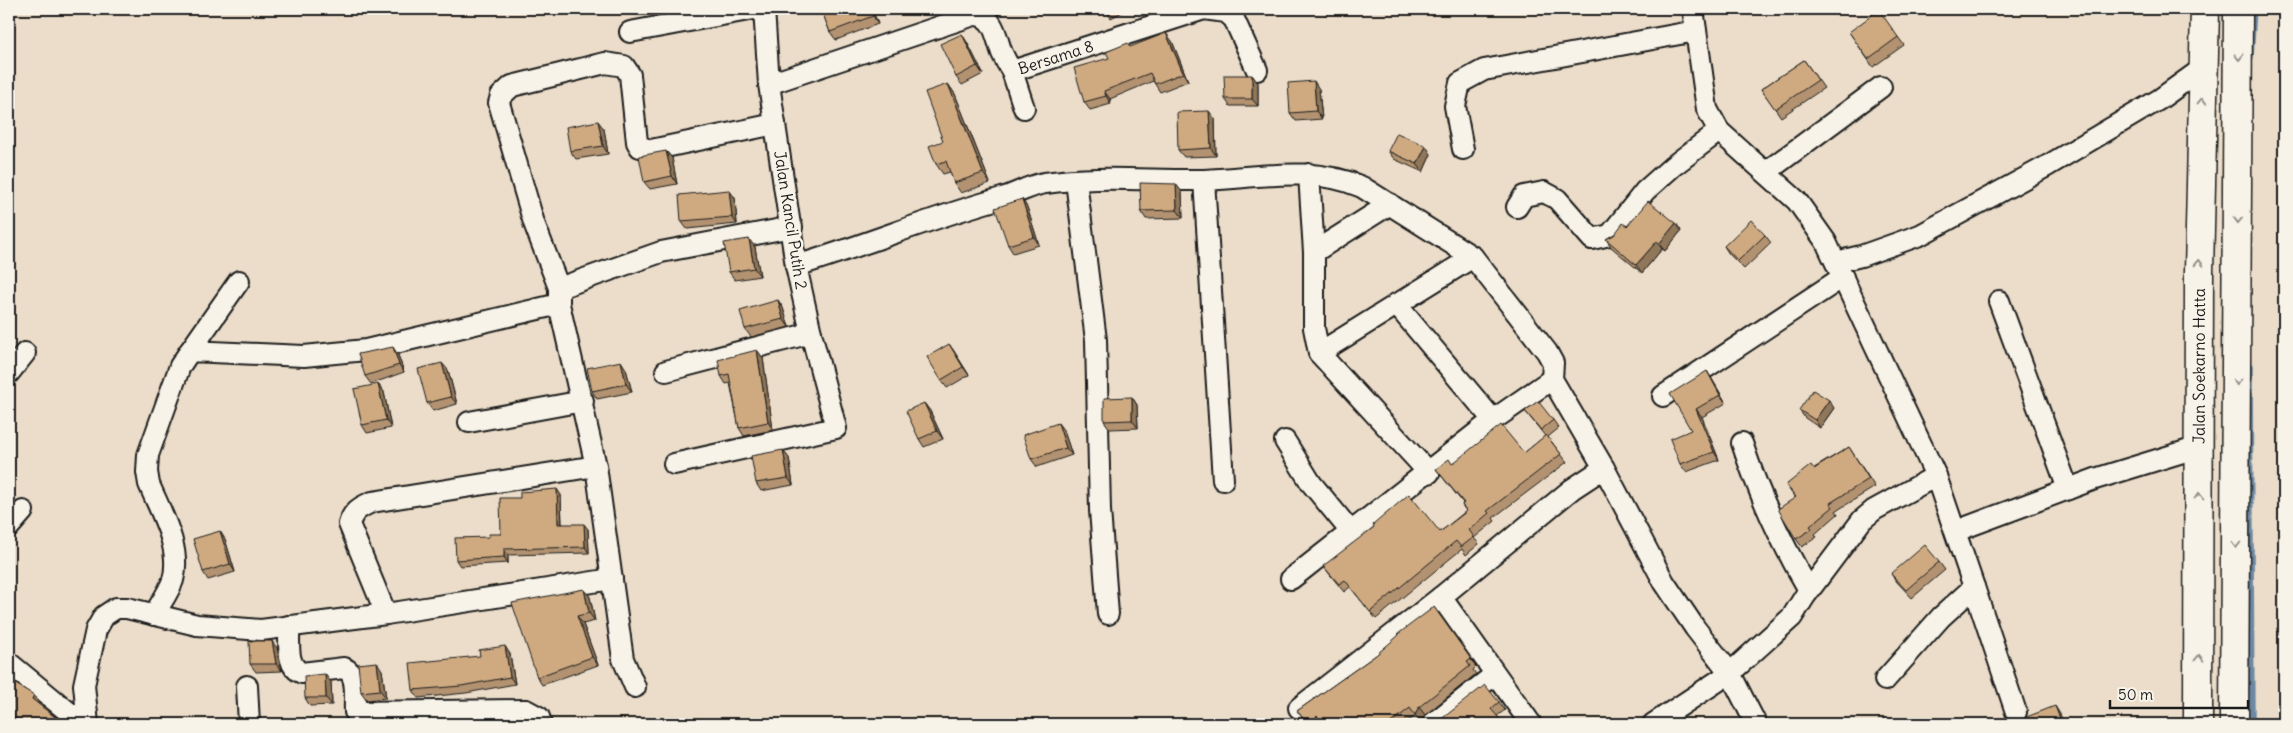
<svg xmlns="http://www.w3.org/2000/svg" width="2293" height="733" viewBox="0 0 2293 733" font-family="Delius,sans-serif">
<style>
.lines{fill:none;stroke-linecap:round;stroke-linejoin:round}
.stream{stroke:#6c88a3;stroke-width:5.5}
.street-casing{stroke:#1c1c1c;stroke-width:24}
.highway-casing{stroke:#1c1c1c;stroke-width:31}
.street{stroke:#f7f3e8;stroke-width:20}
.highway{stroke:#f7f3e8;stroke-width:28}
.wall{fill:#b2926f;stroke:#1c1c1c}
.shaded-wall{fill:#91775a;stroke:#1c1c1c}
.building{fill:#cfaa81;stroke:#1c1c1c}
.oneway{stroke:#94928c}
.labels{text-anchor:middle;dominant-baseline:central;stroke-width:5;stroke-linejoin:round;paint-order:stroke}
.street-label{font-size:16px;fill:#1c1c1c;stroke:#f7f3e8}
</style>
<rect width="100%" height="100%" fill="#ebddc9"/>
<filter id="ink" filterUnits="userSpaceOnUse"><feTurbulence type="fractalNoise" baseFrequency=".02" numOctaves="2"/><feDisplacementMap in="SourceGraphic" scale="10" xChannelSelector="R" yChannelSelector="G"/><feConvolveMatrix kernelMatrix="1 2 1 2 8 2 1 2 1" color-interpolation-filters="sRGB"/></filter>
<g filter="url(#ink)">
<g class="lines">
<!-- stream -->
<g class="stream">
<path d="M2251 57 2254 9"/>
<path d="M2250 366 2252 724"/>
</g>
<!-- street casing -->
<g class="street-casing">
<g id="street">
<path d="M1693 9 1707 109 1719 131 1797 201 1826 242 1936 476 1974 587 1941 617 1885 680"/>
<path d="M630 32 754 9"/>
<path d="M1012 71 1024 108"/>
<path id="s1" d="M769 84 974 15C995 15 996 38 1002 53 1005 60 1008 65 1012 71L1204 9 1226 12 1234 19 1257 70"/>
<path d="M1463 149 1455 106 1460 83 1484 70 1696 31"/>
<path d="M1766 172 1881 87"/>
<path d="M1309 174 1314 252V328L1319 353 1429 473"/>
<path d="M1204 180 1223 480"/>
<path d="M1076 181 1096 340 1100 510 1108 614"/>
<path d="M1517 207 1524 196 1544 192 1557 199 1592 239 1610 235 1645 191 1673 166 1719 131"/>
<path d="M1314 252 1390 204"/>
<path d="M1836 262 1861 256 1920 235 2047 166 2160 99 2203 68"/>
<path d="M796 266C866 245 932 217 1002 198 1016 194 1031 185 1045 183 1098 175 1151 181 1204 180 1257 178 1311 165 1362 187L1473 257 1547 352 1553 363 1552 379 1604 468 1572 489 1441 597 1299 708"/>
<path d="M559 288 534 223 499 103 501 96 512 86 605 63 624 66 630 75 637 142 640 147 651 150 775 124"/>
<path d="M1999 301 2068 489"/>
<path d="M559 304 596 466 623 659 635 687"/>
<path d="M1396 304 1493 420"/>
<path d="M190 351 239 281"/>
<path d="M1319 353 1473 257"/>
<path d="M666 371 811 333"/>
<path d="M9 373 25 353"/>
<path d="M1663 396 1843 277"/>
<path d="M469 422 583 401"/>
<path d="M1285 441 1311 483 1352 533"/>
<path d="M1742 443C1759 495 1782 544 1809 590"/>
<path d="M674 464 836 428 811 333 796 266 769 84 764 9"/>
<path d="M1604 468 1664 582 1695 628 1730 673 1756 724"/>
<path d="M9 527 23 511"/>
<path d="M1956 531 2095 479 2199 447"/>
<path d="M1291 579 1493 420 1552 379"/>
<path d="M1974 587 2016 712"/>
<path d="M1441 597 1531 724"/>
<path d="M386 614 349 524C353 511 360 507 372 502L596 466"/>
<path d="M154 615C160 604 169 592 173 580 182 548 161 513 149 484L147 472 148 455 180 366 190 351 304 356 366 350 559 304V288L661 252 792 227"/>
<path d="M289 626C290 642 285 666 302 673L344 668C359 674 354 698 355 712L526 710 539 717 541 724"/>
<path d="M9 663 83 724"/>
<path d="M247 686 249 724"/>
<path d="M88 724 84 685 96 630 104 616 116 608H127L197 625 261 630 386 614 612 579"/>
<path d="M1432 724 1494 675"/>
<path d="M1653 724 1730 673 1792 617 1805 596 1862 520 1874 510 1936 476"/>
</g>
</g>
<!-- highway casing -->
<g class="highway-casing">
<g id="highway">
<path id="s2" d="M2198 724 2199 272 2205 9"/>
<path d="M2234 724 2238 9"/>
</g>
</g>
<!-- street -->
<use href="#street" class="street"/>
<!-- highway -->
<use href="#highway" class="highway"/>
</g>
<!-- wall -->
<g class="wall">
<path d="M821 9H872L878 24 836 40 830 32Z"/>
<path d="M1104 9H1125L1126 10 1111 18Z"/>
<path d="M1849 32 1898 37 1904 45 1873 67Z"/>
<path d="M1172 41 1188 81 1160 92 1153 81 1110 99 1111 104 1090 110 1084 102 1109 58 1131 47Z"/>
<path d="M967 42 983 74 962 85 956 77Z"/>
<path d="M1804 60 1824 88 1781 117 1761 89Z"/>
<path d="M1252 75 1258 83V106H1230L1225 99Z"/>
<path d="M948 84 955 94 990 183 961 193 954 183 950 172 943 174 936 164 943 141Z"/>
<path d="M1319 89 1322 119 1296 121 1290 113Z"/>
<path d="M1215 119 1216 156 1184 157 1178 150Z"/>
<path d="M604 129 608 154 576 159 570 151Z"/>
<path d="M666 151 672 158 677 184 650 189 644 182Z"/>
<path d="M1388 151 1431 154 1423 172 1394 159Z"/>
<path d="M729 190 735 198 737 224 687 229 681 221Z"/>
<path d="M1182 192 1183 218 1146 219 1141 211Z"/>
<path d="M1027 207 1039 245 1013 253 1008 245Z"/>
<path d="M1676 223 1681 231 1665 251 1662 249 1642 273 1611 247 1606 239 1627 226Z"/>
<path d="M1765 235 1771 243 1744 269 1729 254 1724 246Z"/>
<path d="M755 247 760 276 735 280 729 272Z"/>
<path d="M778 300 783 308 789 327 751 337 745 329Z"/>
<path d="M949 344 969 375 947 388 941 380Z"/>
<path d="M757 350 763 358 773 430 744 436 739 428 730 383 726 384 721 376Z"/>
<path d="M398 355 404 372 371 384 365 376Z"/>
<path d="M626 369 632 392 597 399 592 391Z"/>
<path d="M448 370 457 404 433 411 427 403Z"/>
<path d="M1707 371 1726 403 1702 417 1719 460 1686 472 1680 464 1691 430Z"/>
<path d="M378 384 384 392 391 428 367 433 362 425Z"/>
<path d="M1132 397 1137 405 1138 428 1110 429 1104 421Z"/>
<path d="M924 403 930 411 943 439 924 447 919 439Z"/>
<path d="M1834 408 1820 428 1805 418 1799 410Z"/>
<path d="M1525 411 1553 420 1559 428 1548 437 1567 462 1493 518 1495 521 1474 538 1479 544 1466 555 1462 549 1376 619 1350 587 1344 592 1323 566 1440 532 1466 511 1462 505 1463 503 1436 469 1452 464 1524 453 1545 436Z"/>
<path d="M1064 431 1072 455 1037 467 1031 459Z"/>
<path d="M1849 447 1875 487 1836 511 1838 514 1815 534 1817 537 1802 547 1796 539 1795 498 1786 485Z"/>
<path d="M789 458 793 485 761 491 756 483Z"/>
<path d="M561 495 562 524 588 529 589 553 508 555V563L460 566 456 560 489 537 501 534 520 498Z"/>
<path d="M225 539 235 572 208 580 203 572Z"/>
<path d="M1939 562 1945 570 1912 598 1897 582 1891 574Z"/>
<path d="M584 589 590 597 595 621 583 624 598 665 542 685 537 677Z"/>
<path d="M1434 607 1476 667 1473 670 1476 674 1425 715 1421 723 1415 716 1405 724H1307L1297 711 1376 655Z"/>
<path d="M277 648 282 671 256 672 250 664Z"/>
<path d="M510 654 515 684 466 693 418 698 413 690Z"/>
<path d="M382 670 386 698 367 700 361 692Z"/>
<path d="M331 682 332 705 310 706 305 698Z"/>
<path d="M9 692 39 703V704L64 724H18L9 717Z"/>
<path d="M1499 702 1505 710 1497 716 1435 724Z"/>
</g>
<!-- shaded-wall -->
<g class="shaded-wall">
<path d="M870 9H872L878 24 873 16Z"/>
<path d="M1166 33 1172 41 1188 81 1183 73Z"/>
<path d="M962 34 967 42 983 74 977 66Z"/>
<path d="M1252 75 1258 83V106L1252 99Z"/>
<path d="M1314 81 1319 89 1322 119 1316 111Z"/>
<path d="M948 84 955 94 990 183 983 173Z"/>
<path d="M1104 91 1110 99 1111 104 1106 96Z"/>
<path d="M1209 111 1215 119 1216 156 1211 148Z"/>
<path d="M598 121 604 129 608 154 603 146Z"/>
<path d="M1426 146 1431 154 1423 172 1417 164Z"/>
<path d="M666 151 672 158 677 184 672 176Z"/>
<path d="M1176 184 1182 192 1183 218 1177 210Z"/>
<path d="M729 190 735 198 737 224 732 217Z"/>
<path d="M1022 199 1027 207 1039 245 1034 237Z"/>
<path d="M1676 223 1681 231 1665 251 1659 244Z"/>
<path d="M749 239 755 247 760 276 754 268Z"/>
<path d="M1657 241 1662 249 1642 273 1636 265Z"/>
<path d="M778 300 783 308 789 327 783 319Z"/>
<path d="M949 344 954 351 969 375 963 367Z"/>
<path d="M393 347 398 355 404 372 399 365Z"/>
<path d="M757 350 763 358 773 430 768 422Z"/>
<path d="M621 361 626 369 632 392 626 384Z"/>
<path d="M442 363 448 370 457 404 451 397Z"/>
<path d="M1707 371 1712 379 1726 403 1720 395Z"/>
<path d="M378 384 384 392 391 428 386 420Z"/>
<path d="M1132 397 1137 405 1138 428 1132 420Z"/>
<path d="M1829 400 1834 408 1820 428 1815 420Z"/>
<path d="M924 403 930 411 943 439 937 431Z"/>
<path d="M1696 409 1702 417 1719 460 1714 452Z"/>
<path d="M1058 423 1064 431 1072 455 1066 448Z"/>
<path d="M783 450 789 458 793 485 788 478Z"/>
<path d="M557 489 561 495 562 530 558 524Z"/>
<path d="M584 524 588 529 589 553 585 547Z"/>
<path d="M220 531 225 539 235 572 230 564Z"/>
<path d="M504 549 508 555V563L504 557Z"/>
<path d="M584 589 590 597 595 621 589 613Z"/>
<path d="M577 616 583 624 598 665 592 657Z"/>
<path d="M272 641 277 648 282 671 276 664Z"/>
<path d="M505 646 510 654 515 684 510 677Z"/>
<path d="M377 662 382 670 386 698 380 690Z"/>
<path d="M325 674 331 682 332 705 326 698Z"/>
<path d="M34 695 39 703 37 707 32 699Z"/>
<path d="M2055 706 2060 714 2064 724H2062Z"/>
<path d="M1419 707 1425 715 1421 723 1415 715Z"/>
</g>
<!-- building -->
<g class="building">
<path d="M821 9H870L873 16 830 32Z"/>
<path d="M1879 10 1898 37 1868 59 1849 32Z"/>
<path d="M1166 33 1183 73 1155 84 1150 73 1104 91 1106 96 1084 102 1074 68 1109 58 1106 52 1128 43 1130 47Z"/>
<path d="M962 34 977 66 956 77 940 44Z"/>
<path d="M1804 60 1818 80 1775 109 1761 89Z"/>
<path d="M1224 75H1252V99H1225Z"/>
<path d="M1314 81 1316 111 1290 113 1288 83Z"/>
<path d="M948 84 983 173 954 183 946 161 936 164 929 146 943 141 925 92Z"/>
<path d="M1209 111 1211 148 1178 150 1177 112Z"/>
<path d="M598 121 603 146 570 151 566 127Z"/>
<path d="M1397 133 1426 146 1417 164 1388 151Z"/>
<path d="M666 151 672 176 644 182 639 156Z"/>
<path d="M1140 183 1176 184 1177 210 1141 211Z"/>
<path d="M729 190 732 217 681 221 679 195Z"/>
<path d="M1022 199 1034 237 1008 245 995 208Z"/>
<path d="M1648 201 1676 223 1659 244 1657 241 1636 265 1606 239 1614 235 1623 223 1627 226Z"/>
<path d="M1751 220 1765 235 1738 261 1724 246Z"/>
<path d="M749 239 754 268 729 272 724 243Z"/>
<path d="M778 300 783 319 745 329 740 311Z"/>
<path d="M949 344 963 367 941 380 927 357Z"/>
<path d="M393 347 399 365 365 376 358 354Z"/>
<path d="M757 350 768 422 739 428 729 374 721 376 718 360Z"/>
<path d="M621 361 626 384 592 391 587 368Z"/>
<path d="M442 363 451 397 427 403 418 369Z"/>
<path d="M1707 371 1720 395 1696 409 1714 452 1680 464 1670 439 1691 430 1670 394Z"/>
<path d="M378 384 386 420 362 425 354 389Z"/>
<path d="M1813 390 1829 400 1815 420 1799 410Z"/>
<path d="M1132 397V420L1104 421V398Z"/>
<path d="M1538 401 1553 420 1541 430 1525 411Z"/>
<path d="M924 403 937 431 919 439 906 411Z"/>
<path d="M1058 423 1066 448 1031 459 1023 435Z"/>
<path d="M1501 425 1524 453 1546 435 1561 454 1487 511 1489 513 1469 530 1474 537 1461 547 1456 541 1370 612 1345 580 1339 584 1323 566 1374 527 1373 525 1409 494 1440 532 1467 511 1462 505 1464 503 1436 469 1449 459 1452 464Z"/>
<path d="M1849 447 1869 479 1830 503 1833 507 1810 526 1812 529 1796 539 1778 509 1796 497 1786 485 1811 465 1814 469Z"/>
<path d="M783 450 788 478 756 483 751 456Z"/>
<path d="M557 489 558 524H584L585 547 504 549V557L456 560 455 538 489 537V534H501L500 498H520V492Z"/>
<path d="M220 531 230 564 203 572 193 539Z"/>
<path d="M1925 545 1939 562 1906 590 1891 574Z"/>
<path d="M584 589 589 613 577 616 592 657 537 677 512 603Z"/>
<path d="M1434 607 1471 659 1467 662 1470 666 1419 707 1415 715 1410 708 1389 724H1324L1317 716 1308 724 1297 711 1376 655 1399 635 1398 634Z"/>
<path d="M249 641H272L276 664H250Z"/>
<path d="M505 646 510 677 461 686 413 690 410 663 480 656 479 650Z"/>
<path d="M377 662 380 690 361 692 358 664Z"/>
<path d="M325 674 326 698H305L304 676Z"/>
<path d="M14 683 34 695 32 699 64 724H24L9 713V692Z"/>
<path d="M1485 685 1499 702 1491 709 1504 724H1435Z"/>
<path d="M2055 706 2062 724H2026L2024 718Z"/>
<path d="M521 716 523 717 527 724H508L507 720Z"/>
</g>
<!-- one-way arrows -->
<defs><path id="oneway-chevron" d="M-2-3.5L2.5 0L-2 3.5" fill="none" stroke-width="1.6" stroke-linecap="round" stroke-linejoin="round" transform="scale(1.25)"/></defs>
<g class="oneway">
<use href="#oneway-chevron" transform="translate(2239 57) rotate(90)"/>
<use href="#oneway-chevron" transform="translate(2202 101) rotate(-89)"/>
<use href="#oneway-chevron" transform="translate(2238 220) rotate(91)"/>
<use href="#oneway-chevron" transform="translate(2199 263) rotate(-88)"/>
<use href="#oneway-chevron" transform="translate(2237 382) rotate(90)"/>
<use href="#oneway-chevron" transform="translate(2199 496) rotate(-90)"/>
<use href="#oneway-chevron" transform="translate(2236 545) rotate(90)"/>
<use href="#oneway-chevron" transform="translate(2199 658) rotate(-89)"/>
</g>
</g>
<g class="labels">
<!-- street labels -->
<g class="street-label">
<text stroke="none"><textPath href="#s1" startOffset="334">Bersama 8</textPath></text>
<text transform="translate(791 220) rotate(81)">Jalan Kancil Putih 2</text>
<text stroke="none"><textPath href="#s2" startOffset="358">Jalan Soekarno Hatta</textPath></text>
</g>
</g>
<!-- margin -->
<rect width="2293" height="733" fill="none" stroke="#f7f3e8" stroke-width="30"/>
<rect x="15" y="15" width="2263" height="703" fill="none" stroke="#1c1c1c" stroke-width="2" filter="url(#ink)"/>
<!-- scale -->
<path d="M2110 700v8h138v-8" fill="none" stroke="#1c1c1c" stroke-width="2.5"/>
<text x="2118" y="700" font-size="15" fill="#1c1c1c" stroke="#f7f3e8" stroke-width="4" paint-order="stroke">50 m</text>
</svg>
